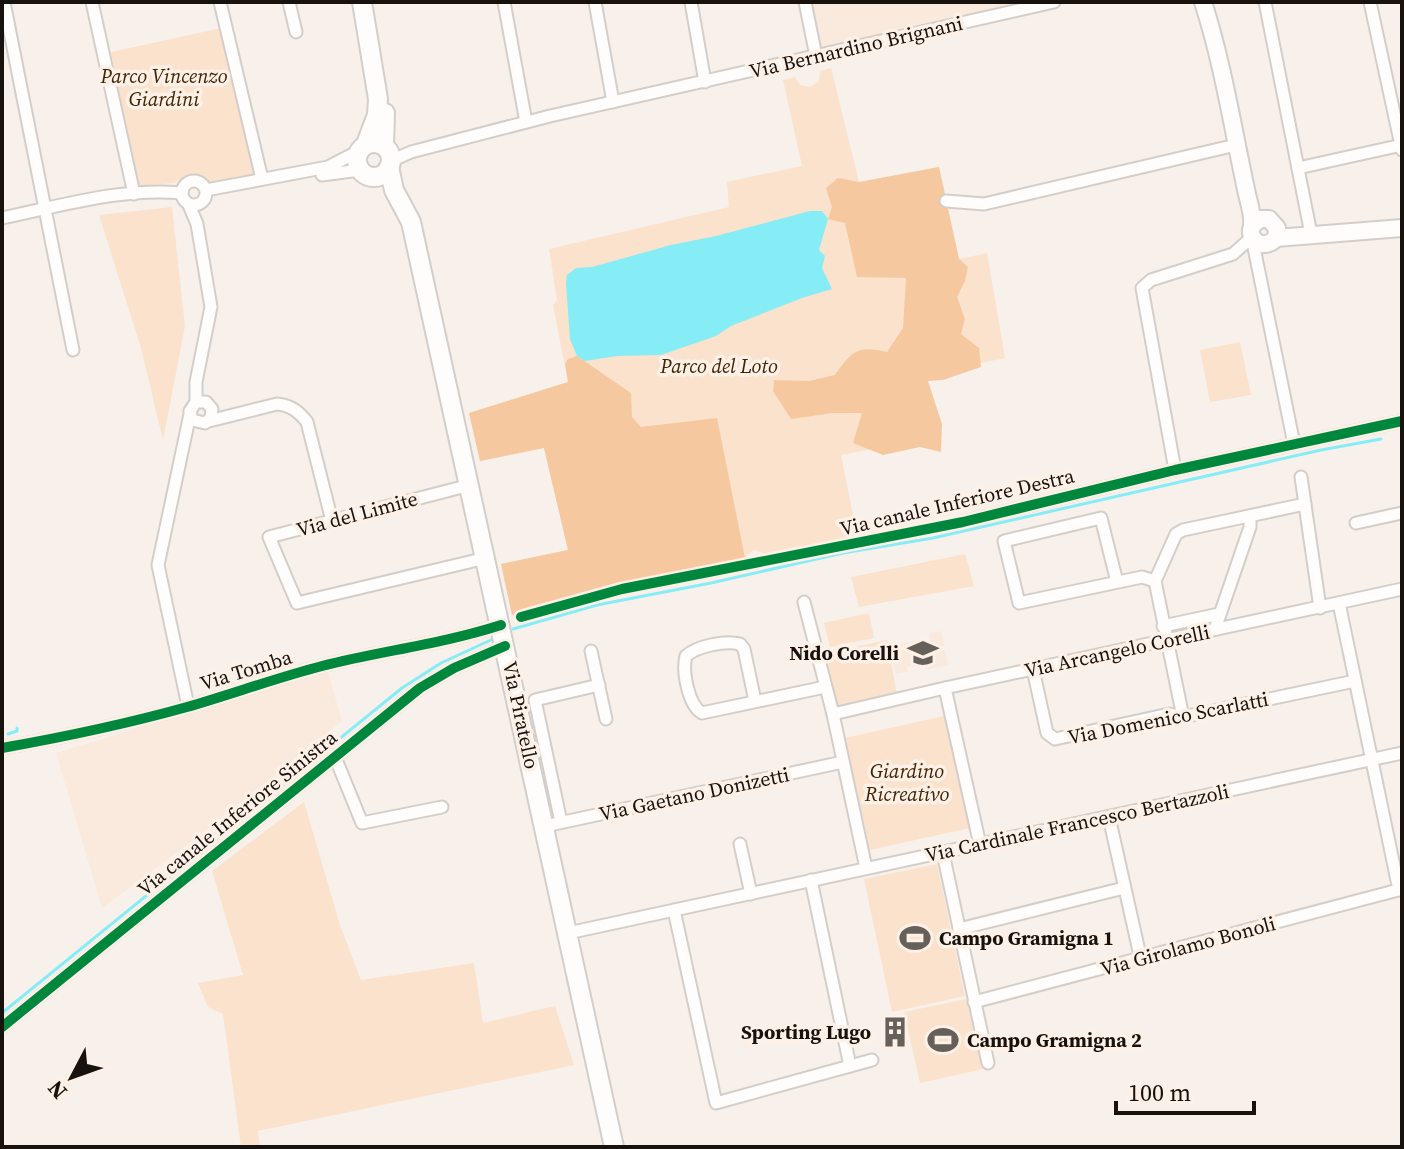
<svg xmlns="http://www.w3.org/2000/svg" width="1404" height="1149" viewBox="0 0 1404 1149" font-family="'Source Serif 4',serif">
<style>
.built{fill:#f9eadd}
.green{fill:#fae2cd}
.forest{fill:#f6c8a0}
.water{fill:#86ecf6}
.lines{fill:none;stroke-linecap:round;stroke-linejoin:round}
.stream{stroke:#86ecf6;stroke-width:3}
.street-casing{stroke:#d3cec9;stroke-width:15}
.secondary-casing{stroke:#d3cec9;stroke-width:20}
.primary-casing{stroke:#d3cec9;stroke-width:22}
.street{stroke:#fefdfc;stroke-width:11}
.secondary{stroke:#fefdfc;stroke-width:16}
.primary{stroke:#fefdfc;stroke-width:18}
.cycleway-casing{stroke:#fdf0e6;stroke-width:15}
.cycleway{stroke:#00873e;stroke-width:10}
.labels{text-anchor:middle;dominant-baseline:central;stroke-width:7;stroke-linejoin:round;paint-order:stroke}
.street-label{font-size:20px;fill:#17120d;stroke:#fdf0e6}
.park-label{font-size:20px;font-style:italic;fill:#422405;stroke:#fdf0e6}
.poi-label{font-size:20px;font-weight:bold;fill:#17120d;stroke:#fdf0e6;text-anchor:end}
</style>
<rect width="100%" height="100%" fill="#f8f1eb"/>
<!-- built -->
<g class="built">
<path d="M810 2H1020L820 50Z"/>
<path d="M941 631 948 665 925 670 923 663 907 667 908 672 896 674 892 656 900 654 898 644 923 639 925 647 931 646 929 633Z"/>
<path d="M328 671 342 721 190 843 102 908 56 753Z"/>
</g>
<!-- green -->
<g class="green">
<path d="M222 28 256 175 210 184 192 173 174 183 138 186 111 52Z"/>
<path d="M831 68 859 182 939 167 959 259 987 253 1005 358 926 375 939 436 841 455 858 540 766 558 762 552 754 550 747 555 746 563 620 585 512 615 501 564 568 550 544 448 480 461 469 413 568 382 553 305 557 300 549 249 729 207 727 182 802 166 783 80 795 77 800 85 810 87 819 81 820 71Z"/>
<path d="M172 207 185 326 163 440 141 348 99 215Z"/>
<path d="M1240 342 1251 395 1210 402 1200 350Z"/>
<path d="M965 554 974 586 859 607 851 577Z"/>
<path d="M869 613 874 638 830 647 824 623Z"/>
<path d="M887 640 897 695 835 708 822 654Z"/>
<path d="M944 716 970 828 870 850 845 738Z"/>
<path d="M304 802 340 925 361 980 474 963 483 1023 555 1006 574 1065 258 1131 260 1147H241L223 1014 208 1007 198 983 243 975 212 871Z"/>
<path d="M937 864 965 996 892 1012 864 879Z"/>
<path d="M966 999 983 1069 920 1083 904 1012Z"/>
</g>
<!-- forest -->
<g class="forest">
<path d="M939 167 959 259 968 267 965 281 957 297 965 319 961 334 979 348 981 367 943 380 928 381 942 424 941 452 920 447 883 455 853 443 862 413H833L791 419 773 391 774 380 809 381 835 375C852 351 857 345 887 352L903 328 906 278 857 277 845 223 828 219 832 207 826 188 838 178 859 182Z"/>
<path d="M577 356 631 393 632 417 641 427 717 418 746 563 620 585 512 615 501 564 568 550 544 448 480 461 469 413 568 382 565 364 568 359Z"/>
</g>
<!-- water -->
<path class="water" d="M810 211H822L828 219 819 250 825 256 822 268 832 289 802 298 731 326 716 336 661 355 617 356 585 361 577 356 570 339 566 283 567 275 576 268 592 267 671 245 716 236Z"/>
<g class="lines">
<!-- stream -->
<g class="stream">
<path d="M513 629 597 605 711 583 843 553 933 538 1321 450 1381 439"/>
<path d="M8 734 17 731V728"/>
<path d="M2 1013 402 688 441 663 493 639"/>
</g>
<!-- street casing -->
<g class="street-casing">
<g id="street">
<path d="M4 2 73 350"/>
<path d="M92 2 134 194"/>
<path d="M220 2 262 179"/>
<path d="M289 2 296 32"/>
<path d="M504 2 526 122"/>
<path d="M595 2 613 102"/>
<path d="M691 2 705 82"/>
<path d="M805 2 816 56"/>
<path d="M1265 2 1311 234"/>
<path d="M1370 2 1402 150"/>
<path d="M391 161 411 152 550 116 1054 2"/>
<path d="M1298 168 1402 145"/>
<path d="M322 175 360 170"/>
<circle cx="194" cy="193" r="12"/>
<path d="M206 190 328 167 359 151"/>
<path d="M946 201 984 204 1236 145"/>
<path d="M189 205 197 224 211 307 196 382V402L190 411 192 420 205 423 211 418 212 409 206 402H196"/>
<path d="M2 218C60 206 123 187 182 193"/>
<path d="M1252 238 1294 444"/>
<path d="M209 421 277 404C291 405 299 412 307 422L332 521"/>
<path d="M1175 470 1142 288 1151 280 1233 254 1252 237"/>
<path d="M1301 477 1320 608"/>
<path d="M470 485 269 537 297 603 486 558"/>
<path d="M963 522 1175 470 1402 421"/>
<path d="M1356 523 1402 513"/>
<path d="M1117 582 1101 518 1004 541 1019 603 1142 577 1155 581"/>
<path d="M804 602 833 714 866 868"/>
<path d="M1339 603 1399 890"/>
<path d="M1163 626 1219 614"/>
<path d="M1215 629 1250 527V516"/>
<path d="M591 651 606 719"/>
<path d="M1033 669 1047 733 1055 739 1169 714 1183 717 1355 681"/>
<path d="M945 688 980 845"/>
<path d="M755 701 744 649 740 644C726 640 697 646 686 656 682 670 688 705 702 713L825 687"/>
<path d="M188 706 158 565 190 414"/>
<path d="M833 714 945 688 1402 589"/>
<path d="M1183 717 1155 581 1176 534 1183 530 1305 504"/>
<path d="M2 748C64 737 126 724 187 707 232 694 276 678 322 666 381 651 442 644 501 625"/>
<path d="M335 757 362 823 442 807"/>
<path d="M1109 817 1141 960"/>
<path d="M561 822 535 700 599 685"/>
<path d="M545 826 843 762"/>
<path d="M740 844 751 894"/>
<path d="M943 853 988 1063"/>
<path d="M811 880 850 1066"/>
<path d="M674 910 716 1103 872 1060"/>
<path d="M959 929 1124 888"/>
<path d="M568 933 1402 753"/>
<path d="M974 1002 1402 889"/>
<path d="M2 1027 420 688 454 668 505 646"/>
</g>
</g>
<!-- secondary casing -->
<g class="secondary-casing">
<g id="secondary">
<path d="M1203 2C1223 64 1233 130 1247 194 1249 203 1253 215 1252 224 1252 231 1249 229 1252 236 1257 248 1270 245 1276 238L1277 228 1269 219H1260L1253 225"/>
<path d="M1276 238 1402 228"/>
</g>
</g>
<!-- primary casing -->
<g class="primary-casing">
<g id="primary">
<path d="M362 2 378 99 377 115 366 144"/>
<circle cx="374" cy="160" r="17"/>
<path d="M384 146 385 113"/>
<path d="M389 167 394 190 411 222 614 1147"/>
</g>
</g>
<!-- street -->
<use href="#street" class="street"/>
<!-- secondary -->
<use href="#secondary" class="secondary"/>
<!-- primary -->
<use href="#primary" class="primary"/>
<!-- cycleway casing -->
<g class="cycleway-casing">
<g id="cycleway">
<path d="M521 617 622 589 963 522 1175 470 1402 421"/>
<path d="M2 748C64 737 126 724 187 707 232 694 276 678 322 666 381 651 442 644 501 625"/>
<path d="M2 1027 420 688 454 668 505 646"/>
</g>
</g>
<!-- cycleway -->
<use href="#cycleway" class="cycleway"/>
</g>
<!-- icons -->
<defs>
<g id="school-bare" transform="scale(2.4)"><path d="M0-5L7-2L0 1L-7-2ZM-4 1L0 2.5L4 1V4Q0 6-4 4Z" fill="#66605b" stroke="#fdf0e6" stroke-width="2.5" paint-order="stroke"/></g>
<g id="stadium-bare" transform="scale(2.4)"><path d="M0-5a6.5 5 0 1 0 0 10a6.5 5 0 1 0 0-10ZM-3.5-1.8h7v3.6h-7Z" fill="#66605b" stroke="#fdf0e6" stroke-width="2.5" paint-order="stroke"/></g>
<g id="building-bare" transform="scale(2.4)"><path d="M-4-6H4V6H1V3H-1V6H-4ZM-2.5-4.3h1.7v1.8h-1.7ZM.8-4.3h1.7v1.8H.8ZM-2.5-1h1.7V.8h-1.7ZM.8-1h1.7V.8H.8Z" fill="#66605b" stroke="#fdf0e6" stroke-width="2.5" paint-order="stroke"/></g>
</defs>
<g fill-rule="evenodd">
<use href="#school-bare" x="923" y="653"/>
<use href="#stadium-bare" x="915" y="938"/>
<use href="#building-bare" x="895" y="1032"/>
<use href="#stadium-bare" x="943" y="1040"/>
</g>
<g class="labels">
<!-- street labels -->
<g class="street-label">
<text transform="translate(856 47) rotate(-13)">Via Bernardino Brignani</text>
<text transform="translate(957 502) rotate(-13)">Via canale Inferiore Destra</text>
<text transform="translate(357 514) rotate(-15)">Via del Limite</text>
<text transform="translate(1117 651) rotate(-12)">Via Arcangelo Corelli</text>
<text transform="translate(246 670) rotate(-17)">Via Tomba</text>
<text transform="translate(521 715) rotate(78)">Via Piratello</text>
<text transform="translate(1168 718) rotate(-11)">Via Domenico Scarlatti</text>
<text transform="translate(694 794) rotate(-12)">Via Gaetano Donizetti</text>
<text transform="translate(237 813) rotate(-39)">Via canale Inferiore Sinistra</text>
<text transform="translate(1077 823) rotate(-12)">Via Cardinale Francesco Bertazzoli</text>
<text transform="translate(1188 946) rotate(-15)">Via Girolamo Bonoli</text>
</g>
<!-- park labels -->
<g class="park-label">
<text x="164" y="76">Parco Vincenzo<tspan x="164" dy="23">Giardini</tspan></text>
<text x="719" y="366">Parco del Loto</text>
<text x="907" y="771">Giardino<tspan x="907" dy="23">Ricreativo</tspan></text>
</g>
<!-- poi labels -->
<g class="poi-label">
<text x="899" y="653">Nido Corelli</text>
<text x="939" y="938" text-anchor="start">Campo Gramigna 1</text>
<text x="871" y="1032">Sporting Lugo</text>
<text x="967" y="1040" text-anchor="start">Campo Gramigna 2</text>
</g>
</g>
<!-- border -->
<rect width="1404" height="1149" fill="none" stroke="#17120d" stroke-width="8"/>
<!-- north arrow -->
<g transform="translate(72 1077) rotate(229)" stroke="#fdf0e6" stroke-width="6" paint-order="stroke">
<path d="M0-6L14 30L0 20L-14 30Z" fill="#17120d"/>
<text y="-12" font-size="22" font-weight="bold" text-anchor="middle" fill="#17120d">N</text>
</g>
<!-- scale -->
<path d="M1116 1101v12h138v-12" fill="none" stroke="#17120d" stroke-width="4"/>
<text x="1128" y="1101" font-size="24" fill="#17120d" stroke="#fdf0e6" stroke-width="6" paint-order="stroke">100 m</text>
</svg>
